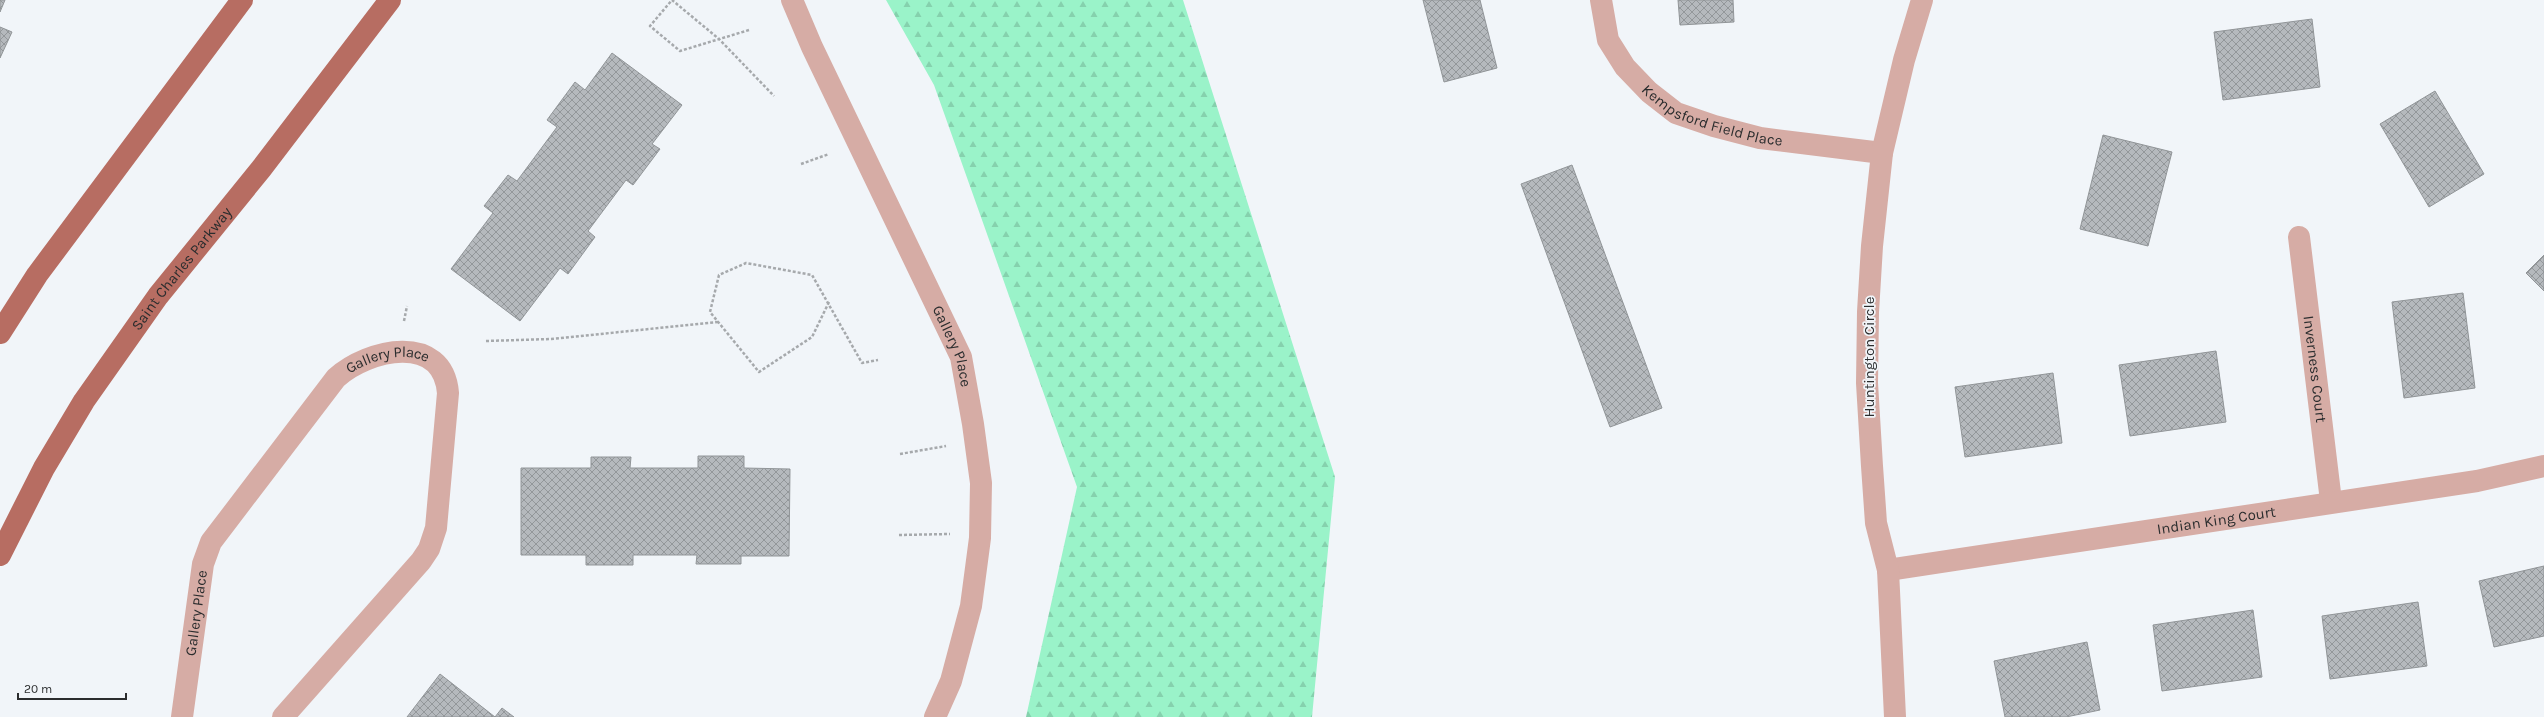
<svg xmlns="http://www.w3.org/2000/svg" width="2544" height="717" viewBox="0 0 2544 717" font-family="Karla,sans-serif">
<style>
.forest{fill:url(#forest-firs)}
.building{fill:url(#building-cross-hatch);stroke:#919598}
.lines{fill:none;stroke-linecap:round;stroke-linejoin:round}
.path{stroke:#a6a9ac;stroke-width:2.5;stroke-dasharray:3 2;stroke-linecap:butt}
.minor{stroke:#d6aca5;stroke-width:22}
.major{stroke:#b76d62;stroke-width:22}
.labels{text-anchor:middle;dominant-baseline:central;stroke-width:3.5;stroke-linejoin:round;paint-order:stroke}
.street-label{font-size:15px;fill:#2b2d2e;stroke:#f1f5f9}
</style>
<defs>
<pattern id="forest-firs" width="22" height="20" patternUnits="userSpaceOnUse"><rect width="22" height="20" fill="#9af3c9"/><path d="M5 1l3.5 6h-7zM16 11l3.5 6h-7z" fill="#85d1ad"/></pattern>
<pattern id="building-cross-hatch" width="8" height="8" patternUnits="userSpaceOnUse"><rect width="8" height="8" fill="#b5b9bd"/><path d="M0 0l8 8M0 8l8-8" fill="none" stroke="#93979a"/></pattern>
</defs>
<rect width="100%" height="100%" fill="#f1f5f9"/>
<!-- forest -->
<path class="forest" d="M886 0H1183L1335 477 1312 717H1026L1077 487 934 85Z"/>
<!-- building -->
<g class="building">
<path d="M0 0H5L0 12Z"/>
<path d="M1423 0H1480L1497 68 1444 82Z"/>
<path d="M1678 0H1733L1734 22 1680 25Z"/>
<path d="M2312 19 2320 87 2223 100 2214 32Z"/>
<path d="M0 27 12 32 0 58Z"/>
<path d="M612 53 682 105 652 144 660 149 633 185 626 180 588 231 595 237 568 274 560 268 520 321 451 269 493 213 484 206 508 175 517 181 557 127 547 120 575 82 585 90Z"/>
<path d="M2435 91 2484 174 2429 207 2380 124Z"/>
<path d="M2103 135 2172 152 2148 246 2080 229Z"/>
<path d="M1572 165 1662 408 1610 427 1521 184Z"/>
<path d="M2544 255V291L2526 273Z"/>
<path d="M2463 293 2475 388 2404 398 2392 302Z"/>
<path d="M2216 351 2226 422 2130 436 2119 365Z"/>
<path d="M2053 373 2062 443 1965 457 1955 387Z"/>
<path d="M698 456H744V468L790 469 789 556H741V564H696L697 555H633V565H586V555H521V468H591V457H631L630 468H698Z"/>
<path d="M2544 566V636L2494 647 2479 581Z"/>
<path d="M2418 602 2427 666 2330 679 2322 616Z"/>
<path d="M2253 610 2262 677 2162 691 2153 625Z"/>
<path d="M2087 642 2100 710 2066 717H2005L1994 661Z"/>
<path d="M440 674 495 717 502 708 514 717H407Z"/>
</g>
<g class="lines">
<!-- path -->
<g class="path">
<path d="M749 30 680 51 650 26 672 0 719 39 774 96"/>
<path d="M801 164 829 154"/>
<path d="M829 302 812 337 759 372 710 312 719 275 746 263 812 275 862 363 878 360"/>
<path d="M404 321 407 306"/>
<path d="M486 341 551 339 718 322"/>
<path d="M900 454 946 446"/>
<path d="M899 535 950 534"/>
</g>
<!-- minor -->
<g class="minor">
<path id="s1" d="M792 0 812 47 961 357 973 424 981 483 980 538 971 606 951 681 935 717"/>
<path id="s2" d="M1601 0 1608 40 1625 67 1649 92 1676 113 1714 126 1760 138 1882 153"/>
<path id="s3" d="M2299 237 2331 501"/>
<path id="s4" d="M1888 570 2477 481 2544 466"/>
<path id="s5" d="M182 717 203 564 211 542 336 378C368 349 443 332 448 393L436 528 429 549 421 561 283 717"/>
<path d="M1895 717 1888 570 1876 523 1872 466 1867 383 1868 312 1872 246 1882 153 1904 60 1922 0"/>
</g>
<!-- major -->
<g class="major">
<path d="M0 333 37 275 242 0"/>
<path id="s6" d="M0 555 44 468 84 401 158 296 261 169 390 0"/>
</g>
</g>
<g class="labels">
<!-- street labels -->
<g class="street-label">
<text stroke="none"><textPath href="#s2" startOffset="176">Kempsford Field Place</textPath></text>
<text stroke="none"><textPath href="#s6" startOffset="340">Saint Charles Parkway</textPath></text>
<text stroke="none"><textPath href="#s1" startOffset="382">Gallery Place</textPath></text>
<text transform="translate(1869 357) rotate(-90)">Huntington Circle</text>
<text stroke="none"><textPath href="#s5" startOffset="441">Gallery Place</textPath></text>
<text stroke="none"><textPath href="#s3" startOffset="133">Inverness Court</textPath></text>
<text stroke="none"><textPath href="#s4" startOffset="332">Indian King Court</textPath></text>
<text stroke="none"><textPath href="#s5" startOffset="105">Gallery Place</textPath></text>
</g>
</g>
<!-- scale -->
<path d="M18 693v6h108v-6" fill="none" stroke="#2b2d2e" stroke-width="2"/>
<text x="24" y="693" font-size="12" fill="#2b2d2e" stroke="#f1f5f9" stroke-width="3" paint-order="stroke">20 m</text>
</svg>
